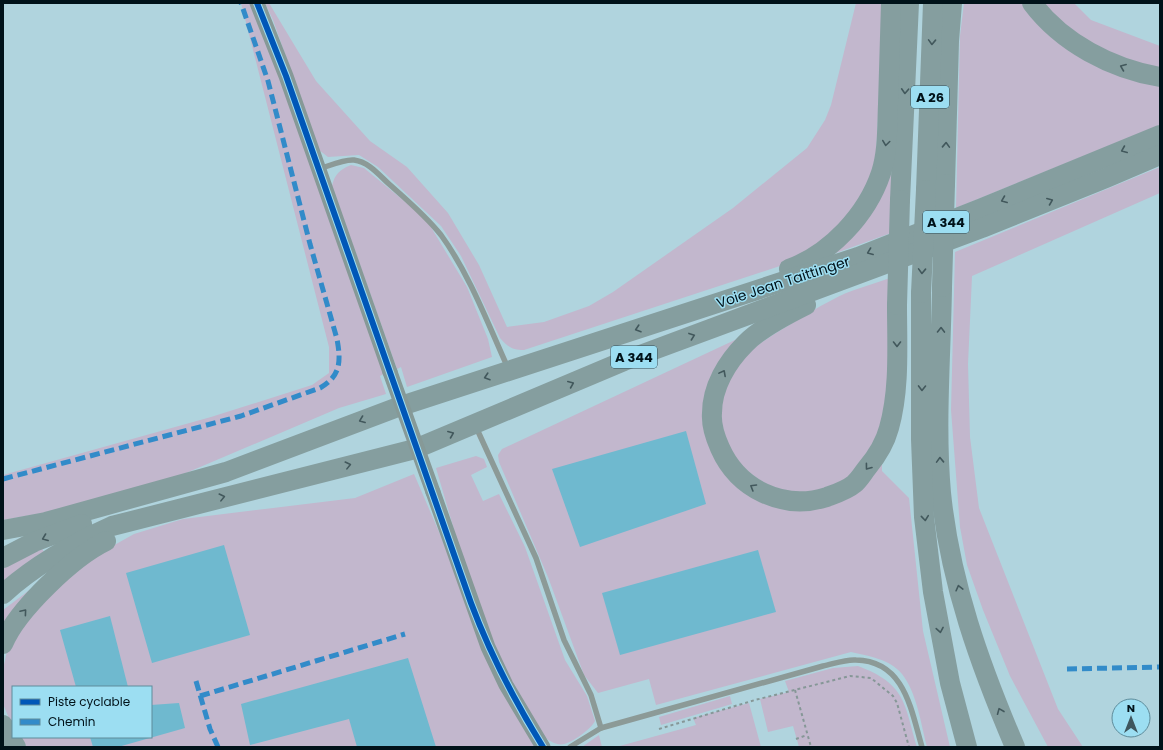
<svg xmlns="http://www.w3.org/2000/svg" width="1163" height="750" viewBox="0 0 1163 750" font-family="Poppins,sans-serif">
<style>
.green{fill:#c2b7cd}
.water{fill:#6fb9cf}
.lines{fill:none;stroke-linecap:round;stroke-linejoin:round}
.path{stroke:#869797;stroke-width:2;stroke-dasharray:3 3;stroke-linecap:butt}
.lane{stroke:#8c9a97;stroke-width:5.5}
.secondary{stroke:#869997;stroke-width:15}
.highway{stroke:#859e9f;stroke-width:20}
.secondary-bridge{stroke:#869997;stroke-width:15}
.highway-bridge{stroke:#859e9f;stroke-width:20}
.quiet{stroke:#328bc9;stroke-width:5;stroke-dasharray:10 5;stroke-linecap:butt}
.cycleway-casing{stroke:#9cdef2;stroke-width:8}
.cycleway{stroke:#0057b8;stroke-width:6}
.oneway{stroke:#42585c}
.labels{text-anchor:middle;dominant-baseline:central;stroke-width:3;stroke-linejoin:round;paint-order:stroke}
.shield{fill:#9cdef2;stroke:#2f4f5a;stroke-width:1}
.shield-label{font-size:13px;font-weight:bold;fill:#001219}
.street-label{font-size:14px;fill:#001219;stroke:#9cdef2}
</style>
<rect width="100%" height="100%" fill="#b0d4de"/>
<!-- green -->
<g class="green">
<path d="M241 3H250L272 55 384 374 380 376 386 394 339 408 179 476 43 513 3 520V475L211 417 312 385 329 373V347Z"/>
<path d="M265 3H269L316 81 370 141 407 167 448 213 479 265 507 327 544 322 589 306 613 292 733 208 807 148 825 120 831 105 856 3H884L876 154 871 179 858 203 823 245 783 265 524 350C512 350 508 347 500 338L461 256 441 226 378 167 359 155 328 157 319 150 273 20Z"/>
<path d="M964 3H1025L1160 83V125L956 208 960 36Z"/>
<path d="M1041 3H1074L1091 20 1160 46V71L1124 61 1077 36Z"/>
<path d="M892 102 891 233 825 257 868 210Z"/>
<path d="M351 165 364 168 426 219 467 287 488 339 492 357 407 387 401 367 397 369 332 186C335 174 339 170 351 165Z"/>
<path d="M1160 167V193L972 276 968 364 970 437 979 508 1058 709 1083 747H1048L1010 676 983 610 967 565 960 527 951 410 955 252Z"/>
<path d="M890 278C888 325 893 398 876 441 865 467 841 490 812 495 799 496 776 489 765 483 715 455 707 405 742 360 754 346 771 336 786 327 801 318 816 308 832 300 849 290 871 285 890 278Z"/>
<path d="M737 339 713 375 730 477 814 508 882 457V471L909 498 923 631 950 747H927C921 724 917 693 902 674 890 659 868 656 851 652L656 705 649 679 598 693 584 675 548 577 499 462 498 455 502 449Z"/>
<path d="M476 456 484 459 487 467 471 475 483 501 499 494 525 547 565 660 587 696 595 721C591 729 573 742 564 744 556 746 549 740 542 736L500 661 467 574 436 468Z"/>
<path d="M414 474 439 532 471 615 537 747H27L19 737H151V687H13V728L3 704V669L7 651 22 625 73 570 93 557 134 534 183 519 355 498Z"/>
<path d="M40 545 44 552 3 585V565Z"/>
<path d="M68 561 3 633V610Z"/>
<path d="M858 666C906 684 904 703 917 747H799L793 726 768 732 760 699 789 692 785 681 833 668Z"/>
<path d="M730 696 732 704 661 725 659 717Z"/>
<path d="M749 703 761 747H616L696 725 693 718Z"/>
<path d="M599 735 602 747H582Z"/>
</g>
<!-- water -->
<g class="water">
<path d="M686 431 706 504 580 547 552 469Z"/>
<path d="M224 545 250 635 152 663 126 573Z"/>
<path d="M758 550 776 612 620 655 602 593Z"/>
<path d="M110 616 128 687H76L60 630Z"/>
<path d="M408 658 436 747H357L349 719 250 745 241 704Z"/>
<path d="M179 703 185 728 118 747H93L90 737H151V705Z"/>
</g>
<g class="lines">
<!-- path -->
<g class="path">
<path d="M795 690 811 747"/>
<path d="M659 729 755 700 850 676 871 678 893 696 897 703 909 747"/>
<path d="M796 739 807 735"/>
</g>
<!-- lane -->
<g class="lane">
<path d="M319 169C329 166 344 159 354 160 369 162 379 175 389 184 407 200 426 216 441 235 470 275 488 324 508 368"/>
<path d="M476 427 536 558 564 640 591 695 601 728"/>
<path d="M570 747 601 728 823 666C833 664 846 659 856 660 905 661 911 710 922 747"/>
</g>
<!-- secondary -->
<g class="secondary">
<path d="M257 3 286 76 390 372"/>
<path d="M433 492 488 647 506 685 543 747"/>
</g>
<!-- highway -->
<g class="highway">
<path d="M1032 3C1062 43 1112 69 1160 77"/>
<path d="M945 184 949 41 952 3"/>
<path d="M926 190 933 3"/>
<path d="M900 200 909 3"/>
<path d="M789 269C830 254 867 215 881 173 888 151 887 127 888 104 889 70 890 37 891 3"/>
<path d="M942 287C941 355 935 425 941 493 950 582 980 665 1015 747"/>
<path d="M921 293V439L924 517 933 592 950 683 967 747"/>
<path d="M806 305C788 314 759 329 745 344 727 362 712 387 712 413 711 425 715 437 720 448 738 489 783 511 827 497 835 494 847 490 854 484 859 480 863 473 867 468 877 456 885 443 889 428 900 389 897 345 897 305"/>
<path d="M3 530 46 522 226 472 398 407 858 257 982 208 1160 135"/>
<path d="M3 558 34 542 82 524"/>
<path d="M3 594C35 565 72 544 112 526L415 449 624 361 982 228 1106 178 1160 155"/>
<path d="M3 644C17 610 73 557 106 541"/>
<path d="M3 725 16 747"/>
</g>
<!-- secondary-bridge -->
<path class="secondary-bridge" d="M390 372 433 492"/>
<!-- highway-bridge -->
<g class="highway-bridge">
<path d="M942 287 945 184"/>
<path d="M921 293 926 190"/>
<path d="M897 305 900 200"/>
</g>
<!-- quiet -->
<g class="quiet">
<path d="M3 479 241 416 320 388C341 376 341 361 337 339L310 244 268 81 241 3"/>
<path d="M1067 669 1160 667"/>
<path d="M196 681 210 729 218 747"/>
<path d="M200 696 405 634"/>
</g>
<!-- cycleway casing -->
<g class="cycleway-casing">
<path id="cycleway" d="M257 3 286 76 471 603C490 654 514 700 543 747"/>
</g>
<!-- cycleway -->
<use href="#cycleway" class="cycleway"/>
</g>
<!-- one-way arrows -->
<defs><path id="oneway-chevron" d="M-2-3.5L2.5 0L-2 3.5" fill="none" stroke-width="1.6" stroke-linecap="round" stroke-linejoin="round"/></defs>
<g class="oneway">
<use href="#oneway-chevron" transform="translate(932 42) rotate(92)"/>
<use href="#oneway-chevron" transform="translate(1123 67) rotate(-158)"/>
<use href="#oneway-chevron" transform="translate(905 91) rotate(93)"/>
<use href="#oneway-chevron" transform="translate(886 143) rotate(98)"/>
<use href="#oneway-chevron" transform="translate(946 145) rotate(-88)"/>
<use href="#oneway-chevron" transform="translate(1124 150) rotate(157)"/>
<use href="#oneway-chevron" transform="translate(1004 200) rotate(158)"/>
<use href="#oneway-chevron" transform="translate(1050 201) rotate(-22)"/>
<use href="#oneway-chevron" transform="translate(870 252) rotate(159)"/>
<use href="#oneway-chevron" transform="translate(922 271) rotate(92)"/>
<use href="#oneway-chevron" transform="translate(638 329) rotate(162)"/>
<use href="#oneway-chevron" transform="translate(941 330) rotate(-89)"/>
<use href="#oneway-chevron" transform="translate(692 336) rotate(-20)"/>
<use href="#oneway-chevron" transform="translate(897 344) rotate(90)"/>
<use href="#oneway-chevron" transform="translate(723 373) rotate(-62)"/>
<use href="#oneway-chevron" transform="translate(487 377) rotate(162)"/>
<use href="#oneway-chevron" transform="translate(571 384) rotate(-23)"/>
<use href="#oneway-chevron" transform="translate(922 388) rotate(91)"/>
<use href="#oneway-chevron" transform="translate(362 420) rotate(159)"/>
<use href="#oneway-chevron" transform="translate(451 434) rotate(-22)"/>
<use href="#oneway-chevron" transform="translate(940 460) rotate(-92)"/>
<use href="#oneway-chevron" transform="translate(348 465) rotate(-14)"/>
<use href="#oneway-chevron" transform="translate(868 467) rotate(127)"/>
<use href="#oneway-chevron" transform="translate(753 487) rotate(-149)"/>
<use href="#oneway-chevron" transform="translate(222 497) rotate(-14)"/>
<use href="#oneway-chevron" transform="translate(925 518) rotate(84)"/>
<use href="#oneway-chevron" transform="translate(45 538) rotate(159)"/>
<use href="#oneway-chevron" transform="translate(959 588) rotate(-104)"/>
<use href="#oneway-chevron" transform="translate(24 612) rotate(-50)"/>
<use href="#oneway-chevron" transform="translate(940 630) rotate(80)"/>
<use href="#oneway-chevron" transform="translate(1000 711) rotate(-112)"/>
</g>
<g class="labels">
<!-- shield labels -->
<g class="shield">
<rect x="911" y="86" width="38" height="22" rx="3"/>
<rect x="923" y="211" width="46" height="22" rx="3"/>
<rect x="611" y="346" width="46" height="22" rx="3"/>
</g>
<g class="shield-label">
<text x="930" y="97">A 26</text>
<text x="946" y="222">A 344</text>
<text x="634" y="357">A 344</text>
</g>
<!-- street labels -->
<g class="street-label">
<text transform="translate(783 282) rotate(-18)">Voie Jean Taittinger</text>
</g>
</g>
<!-- border -->
<rect width="1163" height="750" fill="none" stroke="#001219" stroke-width="8"/>
<!-- legend -->
<rect x="12" y="686" width="140" height="52" fill="#9cdef2" stroke="#5e8c9b"/>
<rect x="20" y="699" width="20" height="6" fill="#0057b8" stroke="#5e8c9b"/>
<text x="48" y="706" font-size="12" fill="#001219">Piste cyclable</text>
<rect x="20" y="719" width="20" height="6" fill="#328bc9" stroke="#5e8c9b"/>
<text x="48" y="726" font-size="12" fill="#001219">Chemin</text>
<!-- north arrow -->
<g transform="translate(1131 718)"><circle r="19" fill="#9cdef2" stroke="#5e8c9b"/>
<path d="M0-3L7 15L0 10L-7 15Z" fill="#3e565e"/>
<text y="-6" font-size="11" font-weight="bold" text-anchor="middle" fill="#001219">N</text>
</g>
</svg>
